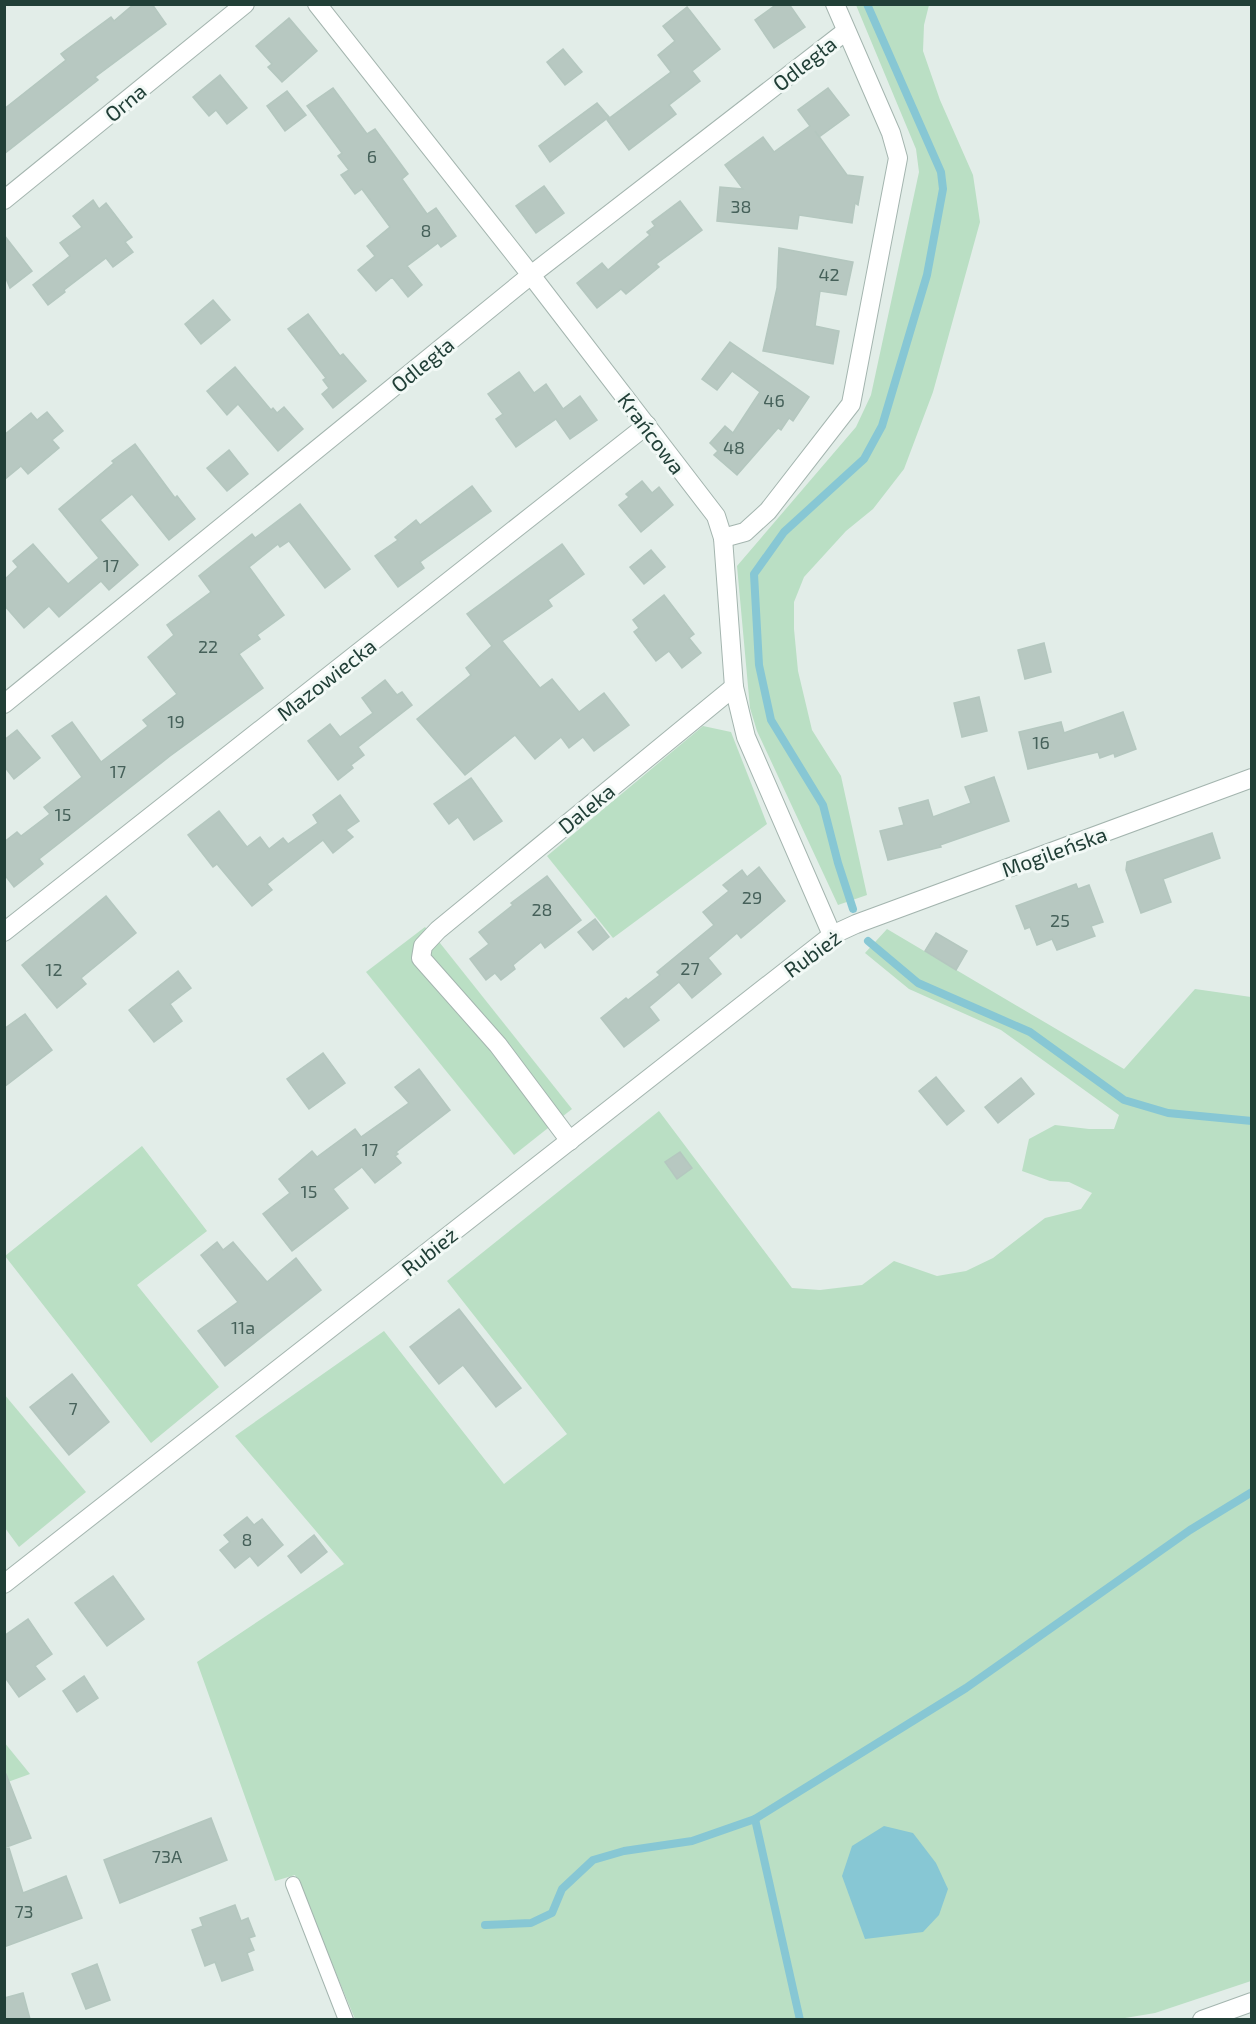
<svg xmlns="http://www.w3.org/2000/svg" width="1256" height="2024" viewBox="0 0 1256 2024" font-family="'Exo 2',sans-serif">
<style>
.green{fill:#badfc4}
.water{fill:#87c7d4}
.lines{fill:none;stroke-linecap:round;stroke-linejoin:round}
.stream{stroke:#87c7d4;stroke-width:8}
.building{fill:#b7c8c1;stroke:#b4c7bf;stroke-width:1.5}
.service-casing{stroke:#a4b5af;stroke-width:16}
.minor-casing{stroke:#a4b5af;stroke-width:20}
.service{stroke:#fff;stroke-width:14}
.minor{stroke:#fff;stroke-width:18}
.labels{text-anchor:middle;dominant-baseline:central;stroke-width:6;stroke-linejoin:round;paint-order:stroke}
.number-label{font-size:18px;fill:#46615a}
.street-label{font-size:21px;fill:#213f37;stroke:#f2f9f6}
</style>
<rect width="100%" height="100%" fill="#e2ede8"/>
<!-- green -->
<g class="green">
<path d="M856 5H929L924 25 923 51 940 100 973 175 980 222 933 392 904 469 873 509 846 531 804 577 794 602V629L798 671 812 730 841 776 867 895 838 905 757 731 750 708 737 566 856 427 871 395 919 172 916 149Z"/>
<path d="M703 726 731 732 767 824 613 938 547 856Z"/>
<path d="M425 927 440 943 572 1109 514 1155 366 972Z"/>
<path d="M887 929 1124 1069 1195 989 1251 997V1981L1155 2013 1119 2019H355L295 1875 275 1881 197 1662 344 1564 235 1436 384 1331 504 1484 567 1434 447 1281 659 1111 792 1288 820 1290 862 1285 894 1261 937 1276 966 1271 993 1258 1045 1218 1081 1209 1092 1193 1069 1182 1050 1181 1022 1171 1029 1139 1055 1125 1089 1129H1114L1119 1115 1001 1030 909 989 865 953Z"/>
<path d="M142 1146 207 1231 137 1285 219 1387 151 1443 5 1256Z"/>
<path d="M4 1394 86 1492 19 1547 5 1528Z"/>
<path d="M4 1742 30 1774 5 1783H4Z"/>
</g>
<!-- water -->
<path class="water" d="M884 1826 913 1833 936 1863 948 1889 939 1915 923 1932 865 1939 842 1876 852 1846Z"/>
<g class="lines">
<!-- stream -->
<g class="stream">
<path d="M853 909 838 863 823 805 771 720 759 665 754 574 784 532 864 459 882 426 927 275 943 189 941 172 867 4"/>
<path d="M868 941 918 983 1030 1032 1124 1100 1168 1113 1252 1121"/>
<path d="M755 1819 800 2020"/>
<path d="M485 1925 531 1923 552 1913 562 1889 593 1860 624 1851 692 1841 755 1819 966 1688 1190 1530 1252 1492"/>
</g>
</g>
<!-- building -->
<g class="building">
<path d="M134 4H152L166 24 95 77 98 80 4 154V109L66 60 61 54 111 17 114 21Z"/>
<path d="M777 4H789L805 27 774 48 755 20Z"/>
<path d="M687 7 720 49 692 71 700 81 669 105 676 114 629 150 607 120 671 72 658 55 675 41 663 26Z"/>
<path d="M289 18 317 51 282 82 268 67 272 64 256 46Z"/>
<path d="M563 49 582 72 565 85 547 62Z"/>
<path d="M220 75 247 108 227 124 216 110 209 116 193 97Z"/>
<path d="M333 88 367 134 375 129 408 174 402 179 427 214 436 208 456 236 441 247 438 243 407 266 422 285 408 297 392 277 376 291 358 270 375 256 367 246 390 227 362 189 355 194 341 175 349 170 338 156 342 153 307 106Z"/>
<path d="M828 88 849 115 819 137 815 131 847 175 863 177 858 205 855 203 852 223 799 215 797 229 717 221 720 187 743 189 725 165 763 137 774 152 810 126 798 110Z"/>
<path d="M287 91 306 115 285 131 267 106Z"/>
<path d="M597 103 609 117 550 162 539 146Z"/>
<path d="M544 186 564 213 536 233 516 206Z"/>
<path d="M93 200 99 209 106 203 132 237 125 242 133 252 113 267 106 258 64 290 65 292 48 305 33 285 70 256 60 243 82 227 73 216Z"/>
<path d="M680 201 702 230 656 264 659 267 626 294 621 289 597 308 577 283 602 263 608 270 650 235 647 232 655 226 652 222Z"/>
<path d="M4 235 32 271 10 288 4 274Z"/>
<path d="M779 248 853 262 846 295 820 291 815 326 839 331 833 364 763 351 777 288Z"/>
<path d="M213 300 230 320 201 344 185 324Z"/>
<path d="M308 314 340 356 343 354 366 381 333 408 322 394 329 388 323 380 326 378 288 329Z"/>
<path d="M730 342 809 397 793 421 789 418 781 430 778 428 737 475 714 455 718 451 710 443 725 426 733 433 760 392 732 371 717 390 702 379Z"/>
<path d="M235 367 271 410 273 408 277 413 284 407 303 429 278 451 238 404 227 415 207 391Z"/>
<path d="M519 372 534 393 546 384 563 409 580 396 597 420 570 439 556 419 516 447 496 419 503 414 488 394Z"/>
<path d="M47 412 63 431 52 440 59 448 28 474 21 466 4 480V435L31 413 37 420Z"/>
<path d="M135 444 175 498 177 496 195 519 169 540 132 494 100 520 138 565 109 590 101 581 59 617 49 606 24 628 4 605V580L18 567 13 561 33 544 68 584 99 558 59 509 114 463 112 461Z"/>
<path d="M229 450 248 474 227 491 207 468Z"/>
<path d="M642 481 652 493 659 487 673 505 641 532 619 505 629 497 626 494Z"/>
<path d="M472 486 491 511 420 562 424 568 398 587 375 556 398 540 395 537 416 520 420 525Z"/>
<path d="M300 504 350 569 325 588 289 541 280 547 278 544 249 567 284 615 257 635 260 639 239 654 263 688 170 756 39 859 43 864 14 887 4 874V842L17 832 21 836 50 814 44 807 82 777 52 736 72 722 101 762 148 726 143 720 177 694 148 657 174 635 167 625 211 592 199 576 252 534 255 538Z"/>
<path d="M562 544 584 574 548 600 552 606 502 641 540 688 552 679 579 712 604 693 629 725 594 751 583 737 569 748 561 737 535 759 515 735 465 775 417 719 471 675 466 668 492 646 467 614Z"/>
<path d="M651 550 665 567 644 584 630 567Z"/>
<path d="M664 595 694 634 689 638 701 653 682 668 669 651 656 661 634 632 639 628 633 620Z"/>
<path d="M1044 643 1051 672 1025 679 1018 650Z"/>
<path d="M385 680 397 695 402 692 412 705 358 747 364 755 351 765 353 768 338 780 308 741 330 724 340 737 373 713 362 698Z"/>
<path d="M979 697 987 731 962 737 954 703Z"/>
<path d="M1123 712 1136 749 1115 757 1114 753 1100 758 1098 752 1028 769 1019 732 1061 722 1064 733Z"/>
<path d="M17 730 40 758 14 779 4 766V740Z"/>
<path d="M994 777 1009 821 940 845 941 847 888 860 880 831 904 825 899 808 928 800 933 817 971 803 965 787Z"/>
<path d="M471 778 502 821 474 840 458 817 449 824 434 804Z"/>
<path d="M340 795 359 821 346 830 353 837 333 853 323 840 267 884 272 890 252 906 217 864 213 867 188 835 219 811 247 847 260 837 269 849 283 838 288 844 318 823 313 815Z"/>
<path d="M1212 833 1220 858 1163 879 1171 902 1141 913 1126 870 1127 862Z"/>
<path d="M759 867 785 901 741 938 737 933 708 958 721 974 692 998 679 982 649 1007 659 1020 624 1047 601 1018 626 998 628 1000 660 975 657 972 714 925 703 912 729 891 723 885 742 870 747 877Z"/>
<path d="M547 876 581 920 545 948 541 942 513 965 515 969 501 980 495 973 486 980 470 959 489 944 479 932 513 905 511 903Z"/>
<path d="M1076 884 1078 889 1089 885 1103 922 1091 926 1095 936 1057 950 1052 939 1037 945 1030 927 1025 929 1016 906Z"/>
<path d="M106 896 136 933 81 978 86 984 57 1008 22 965Z"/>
<path d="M595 919 609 937 593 950 578 932Z"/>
<path d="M936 933 967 951 956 970 925 951Z"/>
<path d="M178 971 191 988 170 1004 182 1021 154 1042 129 1010Z"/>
<path d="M25 1014 52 1050 4 1087V1029Z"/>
<path d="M323 1053 345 1083 309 1109 287 1079Z"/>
<path d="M419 1069 450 1110 396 1152 398 1154 395 1156 401 1163 375 1183 362 1167 333 1189 348 1208 292 1251 263 1214 290 1193 279 1179 312 1151 317 1157 355 1129 361 1137 409 1103 395 1087Z"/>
<path d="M936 1077 964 1111 947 1125 919 1091Z"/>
<path d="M1021 1078 1034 1094 998 1123 985 1107Z"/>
<path d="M680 1152 692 1168 677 1179 665 1162Z"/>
<path d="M217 1242 223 1250 233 1242 267 1282 296 1258 321 1290 225 1366 198 1331 238 1302 201 1255Z"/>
<path d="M459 1309 521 1388 496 1407 463 1365 439 1384 410 1347Z"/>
<path d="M72 1374 109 1422 69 1455 30 1407Z"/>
<path d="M247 1517 254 1525 262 1519 283 1545 258 1566 250 1556 235 1568 220 1550 230 1542 224 1535Z"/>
<path d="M314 1535 327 1552 301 1573 288 1556Z"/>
<path d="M113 1576 144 1619 107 1646 75 1603Z"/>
<path d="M28 1619 52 1654 35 1666 45 1679 19 1697 4 1676V1636Z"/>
<path d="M84 1676 98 1698 77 1712 63 1691Z"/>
<path d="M4 1774H6L31 1838 4 1848Z"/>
<path d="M211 1818 227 1860 120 1903 104 1860Z"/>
<path d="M9 1848 23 1893 66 1876 82 1918 4 1947V1849Z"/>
<path d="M235 1905 241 1921 248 1918 255 1936 249 1938 254 1950 247 1953 253 1970 222 1981 215 1962 205 1966 192 1930 203 1926 200 1918Z"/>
<path d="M97 1964 110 2000 86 2009 72 1974Z"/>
<path d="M23 1993 30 2019H4V1998Z"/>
</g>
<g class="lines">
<!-- service casing -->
<g class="service-casing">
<path id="service" d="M293 1884 346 2020"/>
</g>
<!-- minor casing -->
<g class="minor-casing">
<g id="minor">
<path d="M317 4 531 275 716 516 723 538 734 687 746 737 832 935"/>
<path d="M4 200 245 4"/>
<path d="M723 538 745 532 768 511 851 404 898 158 891 133 835 4"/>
<path d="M4 704 531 275 846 31"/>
<path d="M4 932 647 425"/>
<path d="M570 1141 498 1045 421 958 423 946 438 930 734 687"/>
<path d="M4 1584 832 935 856 924 1252 778"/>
<path d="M1202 2020 1252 2002"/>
</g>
</g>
<!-- service -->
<use href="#service" class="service"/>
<!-- minor -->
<use href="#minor" class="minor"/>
</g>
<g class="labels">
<!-- number labels -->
<g class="number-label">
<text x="372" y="156">6</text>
<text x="741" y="206">38</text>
<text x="426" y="230">8</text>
<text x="829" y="274">42</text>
<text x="774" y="400">46</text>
<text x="734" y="447">48</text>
<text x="111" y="565">17</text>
<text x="208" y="646">22</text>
<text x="176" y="721">19</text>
<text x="1041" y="742">16</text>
<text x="118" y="771">17</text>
<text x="63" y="814">15</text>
<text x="752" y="897">29</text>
<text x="542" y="909">28</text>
<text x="1060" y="920">25</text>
<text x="690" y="968">27</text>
<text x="54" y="969">12</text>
<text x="370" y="1149">17</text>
<text x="309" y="1191">15</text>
<text x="243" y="1327">11a</text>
<text x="73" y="1408">7</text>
<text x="247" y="1539">8</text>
<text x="167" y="1856">73A</text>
<text x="24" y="1911">73</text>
</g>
<!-- street labels -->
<g class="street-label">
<text transform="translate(804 63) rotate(-38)">Odległa</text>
<text transform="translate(125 102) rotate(-39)">Orna</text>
<text transform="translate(422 364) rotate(-39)">Odległa</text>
<text transform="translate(652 433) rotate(53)">Krańcowa</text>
<text transform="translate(326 679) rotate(-38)">Mazowiecka</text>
<text transform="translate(586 808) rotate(-39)">Daleka</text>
<text transform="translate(1054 851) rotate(-20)">Mogileńska</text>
<text transform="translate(812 953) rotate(-36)">Rubież</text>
<text transform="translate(429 1251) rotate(-38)">Rubież</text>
</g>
</g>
<!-- border -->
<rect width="1256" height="2024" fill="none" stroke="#213f37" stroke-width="12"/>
</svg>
